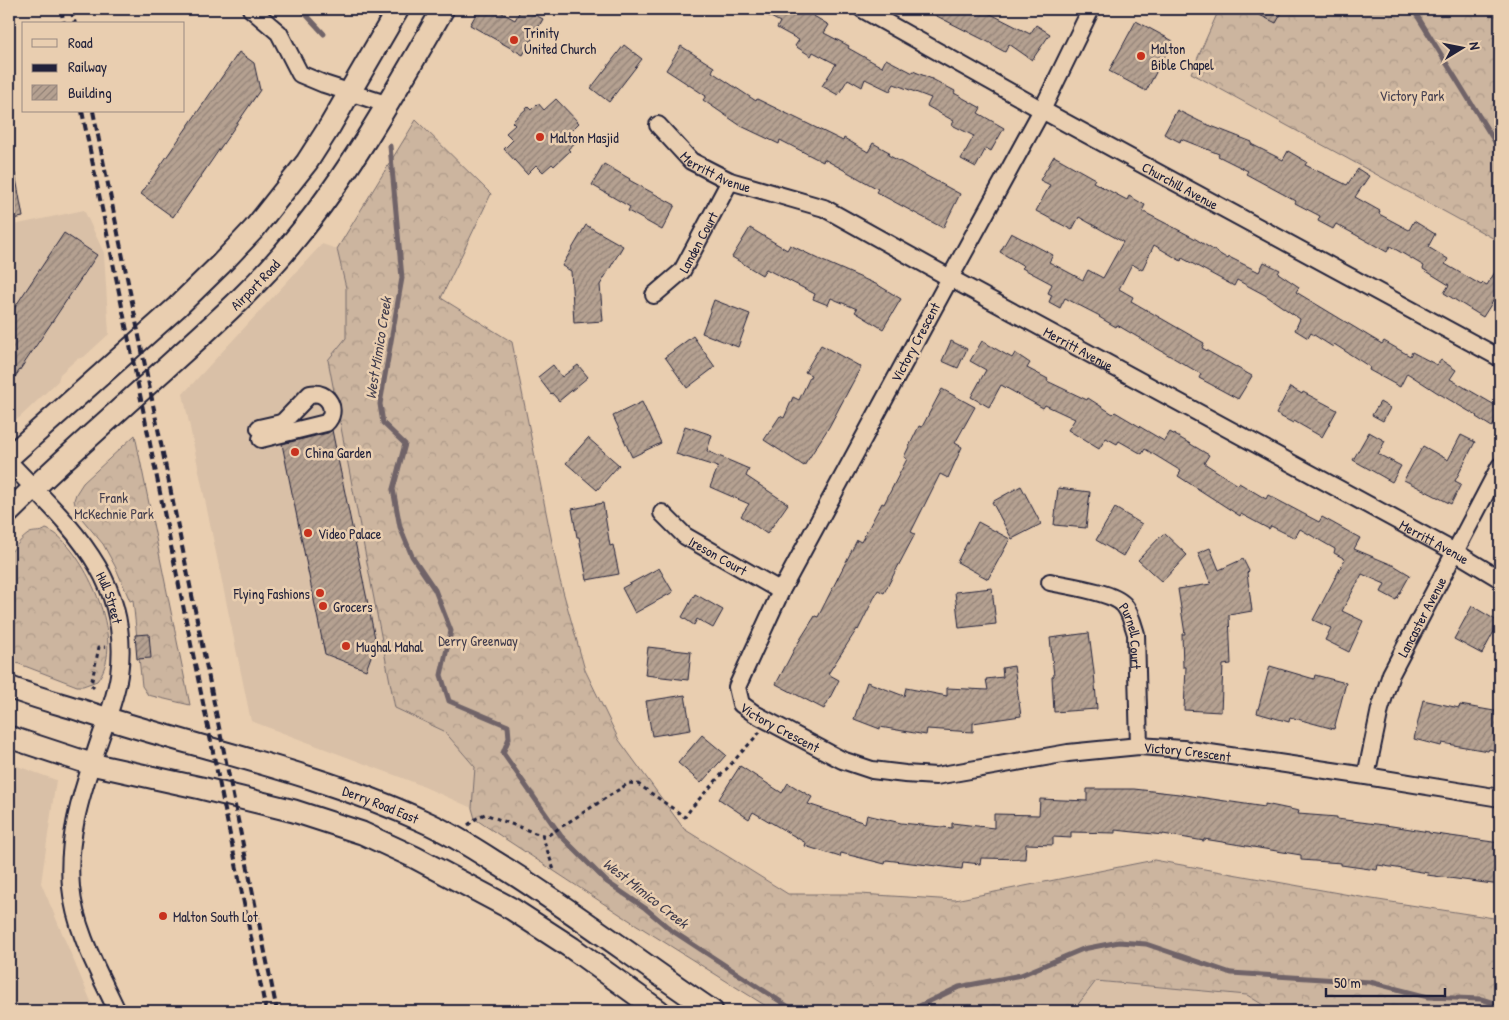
<svg xmlns="http://www.w3.org/2000/svg" width="1509" height="1020" viewBox="0 0 1509 1020" font-family="'Patrick Hand',sans-serif">
<style>
.built{fill:#d9c0a7}
.forest{fill:url(#forest-crowns);stroke:#776c6d}
.lines{fill:none;stroke-linecap:round;stroke-linejoin:round}
.stream{stroke:#6f6468;stroke-width:5}
.building{fill:url(#building-hatch);stroke:#22223b}
.minor-casing{stroke:#22223b;stroke-width:20}
.major-casing{stroke:#22223b;stroke-width:25}
.path{stroke:#22223b;stroke-width:3;stroke-dasharray:4 4;stroke-linecap:butt}
.minor{stroke:#e9ceb0;stroke-width:16}
.major{stroke:#e9ceb0;stroke-width:21}
.rail{stroke:#22223b;stroke-width:4;stroke-dasharray:8 4;stroke-linecap:butt}
.poi-dot{fill:#c8321e;stroke:#e9ceb0;stroke-width:2}
.labels{text-anchor:middle;dominant-baseline:central;stroke-width:5;stroke-linejoin:round;paint-order:stroke}
.poi-label{font-size:14px;fill:#22223b;stroke:#e9ceb0;text-anchor:start}
.park-label{font-size:14px;fill:#443f4f;stroke:#e9ceb0}
.street-label{font-size:14px;fill:#22223b;stroke:#e9ceb0}
.water-label{font-size:15px;font-style:italic;fill:#423e4e;stroke:#e9ceb0}
</style>
<defs>
<pattern id="forest-crowns" width="20" height="18" patternUnits="userSpaceOnUse" patternTransform="scale(1.25)"><rect width="20" height="18" fill="#ccb59f"/><path d="M2 6a3 3 0 1 1 6 0M12 15a3 3 0 1 1 6 0" fill="none" stroke="#af9b8a"/></pattern>
<pattern id="building-hatch" width="6" height="6" patternUnits="userSpaceOnUse" patternTransform="scale(1.25)"><rect width="6" height="6" fill="#b5a191"/><path d="M-1 1l2-2M0 6l6-6M5 7l2-2" fill="none" stroke="#938378"/></pattern>
</defs>
<rect width="100%" height="100%" fill="#e9ceb0"/>
<filter id="ink" filterUnits="userSpaceOnUse"><feTurbulence type="fractalNoise" baseFrequency=".02" numOctaves="2"/><feDisplacementMap in="SourceGraphic" scale="10" xChannelSelector="R" yChannelSelector="G"/><feConvolveMatrix kernelMatrix="1 2 1 2 8 2 1 2 1" color-interpolation-filters="sRGB"/></filter>
<g filter="url(#ink)">
<!-- built -->
<g class="built">
<path d="M84 210 104 253 109 334 84 357 77 359 60 374 58 381 19 418 9 422V226Z"/>
<path d="M322 244 337 249 346 288V338L395 708 444 731 475 767 472 808 413 782 251 721 183 394Z"/>
<path d="M9 763 56 780 41 883 95 1011H9Z"/>
<path d="M1096 981 1247 995 1273 1011H1073Z"/>
</g>
<!-- forest -->
<g class="forest">
<path d="M1217 9H1500V242L1191 73 1217 14Z"/>
<path d="M416 120 491 194 441 298 512 342 559 577 585 670 619 740 684 829 788 894H860L955 900 1154 860 1372 899 1500 919V1011H1273L1247 995 1096 981 1073 1011H774L621 915 475 819 472 808 475 767 444 731 395 708 328 360 346 338V288L337 249Z"/>
<path d="M135 435 190 705 148 695 142 686 133 600 130 601 115 566 103 544 77 513 74 500 76 494 83 483Z"/>
<path d="M46 529C55 532 61 538 67 545 93 574 125 646 97 681L83 686H77L9 660V554C15 548 22 537 30 533 36 531 41 533 46 529Z"/>
</g>
<g class="lines">
<!-- stream -->
<g class="stream">
<path d="M301 9 324 34"/>
<path d="M1413 9 1500 150"/>
<path d="M390 146 402 278 380 404 383 423 405 444 393 489 400 527 412 556 435 590 451 631 441 675 449 701 508 726 509 738 503 753 561 836 607 882 645 908 671 930 795 1011"/>
<path d="M909 1011 959 987 1021 975 1083 949 1119 942 1146 944 1231 973 1370 982 1428 997 1481 999 1500 1005"/>
</g>
</g>
<!-- building -->
<g class="building">
<path d="M479 9H495L515 20 521 9H524L543 19 523 55 470 25Z"/>
<path d="M756 9H802L829 25 824 33 849 46 848 48 882 67 886 59 913 73V71L932 79 955 91 954 93 981 108 978 113 1004 128 991 151 986 148 976 167 961 159 974 136 952 125 954 121 927 106 931 98 894 84 890 91 865 79 862 87 848 79 838 95 822 86 836 64 813 52 811 56 795 46 799 40 777 28 780 22Z"/>
<path d="M923 9H981L1030 34 1036 25 1050 34 1032 60 1009 44 1005 52 992 45V44Z"/>
<path d="M1247 9H1284L1276 23Z"/>
<path d="M1136 21 1173 41 1146 91 1109 71Z"/>
<path d="M624 45 642 59 609 102 591 88Z"/>
<path d="M681 46 714 67 712 72 756 101 757 99 843 141 844 138 868 152 873 143 889 152 888 155 960 194 943 228 876 192 878 189 824 159 823 162 780 140 779 144 741 126 703 100 706 96 666 70Z"/>
<path d="M239 52 254 63 260 90 173 217 141 194Z"/>
<path d="M556 99 579 123 567 135 575 143 568 149 570 151 554 166 552 164 543 172 536 165 527 174 504 149 513 140 506 133 515 125 512 122 528 107 531 110 538 103 544 110Z"/>
<path d="M1177 110 1201 122 1252 142 1251 144 1283 160 1288 151 1307 162 1305 165 1347 185 1358 169 1369 176 1355 197 1380 211 1379 214 1409 230 1414 221 1435 234 1428 247 1448 259 1445 264 1481 285 1483 283 1487 285 1500 264V290L1483 317 1444 293 1449 285 1423 269 1424 266 1390 246 1387 252 1336 224 1333 229 1318 221 1320 216 1295 203 1296 201 1246 174 1248 171 1218 156 1219 154 1181 139 1180 142 1164 134Z"/>
<path d="M1054 156 1095 179 1093 182 1127 200 1129 196 1145 205 1142 211 1194 238 1228 259 1229 257 1259 272 1264 262 1280 270 1278 273 1299 287 1296 292 1382 344 1384 341 1410 356 1412 352 1437 365 1441 360 1456 370 1450 379 1500 408V414L1492 427 1476 417 1477 416 1438 393 1407 373 1400 387 1369 370 1370 367 1334 344 1333 347 1311 333 1308 338 1295 330 1300 319 1265 295 1237 280 1234 286 1182 258 1181 261 1154 245 1142 270 1132 264 1119 289 1133 297 1131 301 1204 343 1202 348 1252 376 1238 399 1199 378 1201 374 1117 325 1116 327 1099 317 1100 316 1065 298 1060 308 1049 302 1052 295 1048 293 1052 284 1022 268 1024 266 1000 252 1011 233 1053 255 1049 262 1083 280 1088 270 1103 278 1123 242 1079 217 1072 230 1036 211 1050 185 1040 180Z"/>
<path d="M604 164 630 179 629 180 675 205 662 230 628 211 630 207 592 185Z"/>
<path d="M15 173 23 217 9 220V174Z"/>
<path d="M586 225 623 246 600 285 603 321 574 323 571 271 562 266Z"/>
<path d="M750 228 787 250 790 245 825 262 878 285 901 299 883 329 855 312 857 309 831 298 828 305 813 299 815 294 766 269 762 275 732 257Z"/>
<path d="M64 233 97 255 9 386V316Z"/>
<path d="M714 300 750 314 738 347 702 333Z"/>
<path d="M693 336 715 367 687 388 665 357Z"/>
<path d="M951 341 967 349 958 368 942 361Z"/>
<path d="M982 341 1012 358 1015 353 1030 363 1027 368 1048 379 1047 381 1087 400 1088 398 1113 414 1115 412 1164 441 1170 432 1209 455 1204 463 1238 485 1239 483 1266 499 1268 495 1319 522 1322 517 1360 538 1354 549 1395 566 1410 575 1396 600 1381 592 1385 584 1362 574 1342 611 1363 621 1349 652 1325 640 1331 628 1313 620 1345 559 1334 553 1335 549 1300 529 1295 538 1271 526 1269 529 1241 514 1240 516 1178 476 1181 471 1145 449 1142 454 1119 441 1117 444 1106 438 1099 449 1068 430 1075 419 1045 405 1043 408 1001 385 989 407 971 397 986 370 970 361Z"/>
<path d="M821 345 861 367 829 427 804 466 764 440 780 416 784 418 793 397 799 400 811 375 805 372Z"/>
<path d="M553 365 562 377 578 365 588 377 559 401 552 393 551 394 538 377Z"/>
<path d="M1290 387 1302 394 1303 392 1337 410 1322 437 1294 421 1293 423 1276 414Z"/>
<path d="M942 389 975 407 955 443 962 447 948 478 940 474 911 532 915 534 884 593 878 590 858 630 857 629 828 674 839 680 824 709 776 684 796 646 815 616 818 617 857 540 861 542 882 503 884 504 907 459 904 457 919 426 922 427Z"/>
<path d="M642 402 661 443 632 457 613 416Z"/>
<path d="M1380 402 1390 408 1383 421 1372 415Z"/>
<path d="M685 426 712 435 707 451 749 469 746 476 788 504 767 534 741 516 749 504 710 487 718 467 676 454Z"/>
<path d="M332 430 376 643 366 670 325 654 282 444 328 433Z"/>
<path d="M1369 432 1385 441 1378 454 1401 466 1392 482 1353 460Z"/>
<path d="M1461 435 1475 442 1455 481 1461 484 1451 504 1404 480 1423 446 1448 460Z"/>
<path d="M588 438 619 465 597 490 566 463Z"/>
<path d="M1021 486 1041 524 1012 539 992 502Z"/>
<path d="M1058 488 1090 492 1086 528 1054 525Z"/>
<path d="M603 503 610 546 613 545 619 574 587 580 579 537H577L572 509Z"/>
<path d="M1115 508 1142 524 1123 556 1096 540Z"/>
<path d="M978 522 1010 539 988 579 957 562Z"/>
<path d="M1164 533 1187 555 1162 582 1138 560Z"/>
<path d="M1210 548 1219 570 1243 559 1249 571 1247 573 1252 611 1229 615 1231 664 1223 665 1221 712 1184 710 1186 667H1183L1182 634H1185L1178 589 1211 584 1198 553Z"/>
<path d="M659 568 673 592 635 613 622 588Z"/>
<path d="M992 588 996 624 959 628 955 592Z"/>
<path d="M695 594 723 610 713 628 697 619 694 625 682 617Z"/>
<path d="M1472 606 1499 622 1482 654 1454 639Z"/>
<path d="M1089 633 1094 672 1097 709 1054 712 1052 677 1054 676 1050 638Z"/>
<path d="M149 634 151 658 137 659 135 635Z"/>
<path d="M648 647 691 652 688 680 645 675Z"/>
<path d="M1014 666 1021 716 973 723V732L927 729 926 735 880 727V729L854 719 867 682 904 696 906 688 947 696V688L988 690 986 679 1003 677 1002 668Z"/>
<path d="M1270 666 1314 679 1315 675 1346 683 1334 729 1290 717 1289 722 1257 713Z"/>
<path d="M685 695 691 730 652 736 646 701Z"/>
<path d="M1423 700 1459 708 1460 705 1500 712V752L1489 749 1488 751 1442 743 1441 746 1414 739Z"/>
<path d="M702 735 726 755 701 783 678 763Z"/>
<path d="M740 766 782 793 788 783 812 797 808 804 865 823 867 815 901 823 952 828V823L994 828V814L1039 815 1040 799 1087 801V789H1134L1179 794 1265 807V804L1299 811 1298 814 1337 817V819L1392 826 1429 832V833L1500 843V885L1427 875 1428 873 1378 865 1377 870 1341 865V863L1301 860V855L1204 839V841L1163 834V835L1115 830V833L1071 832V838L1053 837V845L1026 844 1025 859 981 858 980 864 963 862 962 869 886 860 885 864 841 853 840 857 805 846 806 843 753 812 749 819 719 799Z"/>
</g>
<g class="lines">
<!-- minor casing -->
<g class="minor-casing">
<g id="minor">
<path d="M251 9 279 33 300 74 324 84 386 104"/>
<path id="s1" d="M862 9 1042 110 1500 358"/>
<path id="s2" d="M1091 9 1042 110 950 278 781 591 737 687 741 704 755 714 842 760 872 770 905 774 936 776 1068 753 1139 746 1183 749 1366 776 1500 798"/>
<path id="s3" d="M658 125 691 161 730 181 824 208 950 278 1455 552 1500 579"/>
<path id="s4" d="M654 295 682 271 730 181"/>
<path d="M259 428 281 423 284 421 310 394C328 390 339 411 326 423L261 439"/>
<path id="s5" d="M9 462C68 525 132 578 119 675 115 702 103 728 95 754 80 797 67 841 71 887 75 931 99 972 117 1011"/>
<path id="s6" d="M662 513 685 536 781 591"/>
<path id="s7" d="M1050 582C1068 586 1113 592 1124 605 1130 612 1133 624 1136 634L1139 746"/>
<path id="s8" d="M1366 776 1380 709 1391 674 1500 466"/>
</g>
</g>
<!-- major casing -->
<g class="major-casing">
<g id="major">
<path d="M9 457 177 307 221 264 254 229 307 162 330 126 398 9"/>
<path id="s9" d="M9 512C64 458 122 408 179 356 220 319 262 281 296 238 352 170 399 85 443 9"/>
<path id="s10" d="M9 687C33 697 58 703 83 711 196 748 315 771 423 821 448 832 472 847 495 862 570 908 639 962 712 1011"/>
<path d="M9 737 91 764 201 788 294 811 362 833 414 857 512 909 572 948 659 1011"/>
</g>
</g>
<!-- path -->
<g class="path">
<path d="M94 688 91 685 99 647H105"/>
<path d="M468 825 477 818 485 814 535 833 547 836 629 783 638 784 685 817 692 807 760 732"/>
<path d="M542 835 554 870"/>
</g>
<!-- minor -->
<use href="#minor" class="minor"/>
<!-- major -->
<use href="#major" class="major"/>
<!-- rail -->
<g class="rail">
<path d="M61 9 64 24"/>
<path d="M71 9 75 24"/>
<path d="M82 111 266 1011"/>
<path d="M93 111 277 1011"/>
</g>
</g>
</g>
<!-- markers -->
<g class="poi-dot">
<circle cx="514" cy="40" r="5"/>
<circle cx="1141" cy="56" r="5"/>
<circle cx="540" cy="137" r="5"/>
<circle cx="295" cy="452" r="5"/>
<circle cx="308" cy="533" r="5"/>
<circle cx="320" cy="593" r="5"/>
<circle cx="323" cy="606" r="5"/>
<circle cx="346" cy="646" r="5"/>
<circle cx="163" cy="916" r="5"/>
</g>
<g class="labels">
<!-- poi labels -->
<g class="poi-label">
<text x="524" y="32">Trinity<tspan x="524" dy="16">United Church</tspan></text>
<text x="1151" y="48">Malton<tspan x="1151" dy="16">Bible Chapel</tspan></text>
<text x="550" y="137">Malton Masjid</text>
<text x="305" y="452">China Garden</text>
<text x="318" y="533">Video Palace</text>
<text x="310" y="593" text-anchor="end">Flying Fashions</text>
<text x="333" y="606">Grocers</text>
<text x="356" y="646">Mughal Mahal</text>
<text x="173" y="916">Malton South Lot</text>
</g>
<!-- park labels -->
<g class="park-label">
<text x="1412" y="95">Victory Park</text>
<text x="114" y="497">Frank<tspan x="114" dy="16">McKechnie Park</tspan></text>
<text x="478" y="640">Derry Greenway</text>
</g>
<!-- street labels -->
<g class="street-label">
<text stroke="none"><textPath href="#s3" startOffset="76">Merritt Avenue</textPath></text>
<text stroke="none"><textPath href="#s1" startOffset="364">Churchill Avenue</textPath></text>
<text stroke="none"><textPath href="#s4" startOffset="70">Landen Court</textPath></text>
<text stroke="none"><textPath href="#s9" startOffset="335">Airport Road</textPath></text>
<text transform="translate(915 342) rotate(-62)">Victory Crescent</text>
<text stroke="none"><textPath href="#s3" startOffset="481">Merritt Avenue</textPath></text>
<text stroke="none"><textPath href="#s3" startOffset="886">Merritt Avenue</textPath></text>
<text stroke="none"><textPath href="#s6" startOffset="71">Ireson Court</textPath></text>
<text stroke="none"><textPath href="#s5" startOffset="171">Hull Street</textPath></text>
<text stroke="none"><textPath href="#s8" startOffset="170">Lancaster Avenue</textPath></text>
<text stroke="none"><textPath href="#s7" startOffset="111">Purnell Court</textPath></text>
<text stroke="none"><textPath href="#s2" startOffset="828">Victory Crescent</textPath></text>
<text stroke="none"><textPath href="#s2" startOffset="1248">Victory Crescent</textPath></text>
<text stroke="none"><textPath href="#s10" startOffset="390">Derry Road East</textPath></text>
</g>
<!-- water labels -->
<g class="water-label">
<text transform="translate(378 348) rotate(-81)">West Mimico Creek</text>
<text transform="translate(646 893) rotate(38)">West Mimico Creek</text>
</g>
</g>
<!-- margin -->
<rect width="1509" height="1020" fill="none" stroke="#e9ceb0" stroke-width="30"/>
<rect x="15" y="15" width="1479" height="990" fill="none" stroke="#22223b" stroke-width="2" filter="url(#ink)"/>
<!-- legend -->
<rect x="22" y="22" width="162" height="90" fill="#e9ceb0" stroke="#998981"/>
<rect x="32" y="39" width="25" height="8" fill="#e9ceb0" stroke="#998981"/>
<text x="68" y="48" font-size="15" fill="#22223b">Road</text>
<rect x="32" y="64" width="25" height="8" fill="#22223b" stroke="#998981"/>
<text x="68" y="72" font-size="15" fill="#22223b">Railway</text>
<rect x="32" y="85" width="25" height="15" fill="url(#building-hatch)" stroke="#998981"/>
<text x="68" y="98" font-size="15" fill="#22223b">Building</text>
<!-- north arrow -->
<g transform="translate(1462 48) rotate(80)" stroke="#e9ceb0" stroke-width="4" paint-order="stroke">
<path d="M0-4L9 19L0 12L-9 19Z" fill="#22223b"/>
<text y="-8" font-size="14" font-weight="bold" text-anchor="middle" fill="#22223b">N</text>
</g>
<!-- scale -->
<path d="M1326 988v8h119v-8" fill="none" stroke="#22223b" stroke-width="2.5"/>
<text x="1334" y="988" font-size="15" fill="#22223b" stroke="#e9ceb0" stroke-width="4" paint-order="stroke">50 m</text>
</svg>
